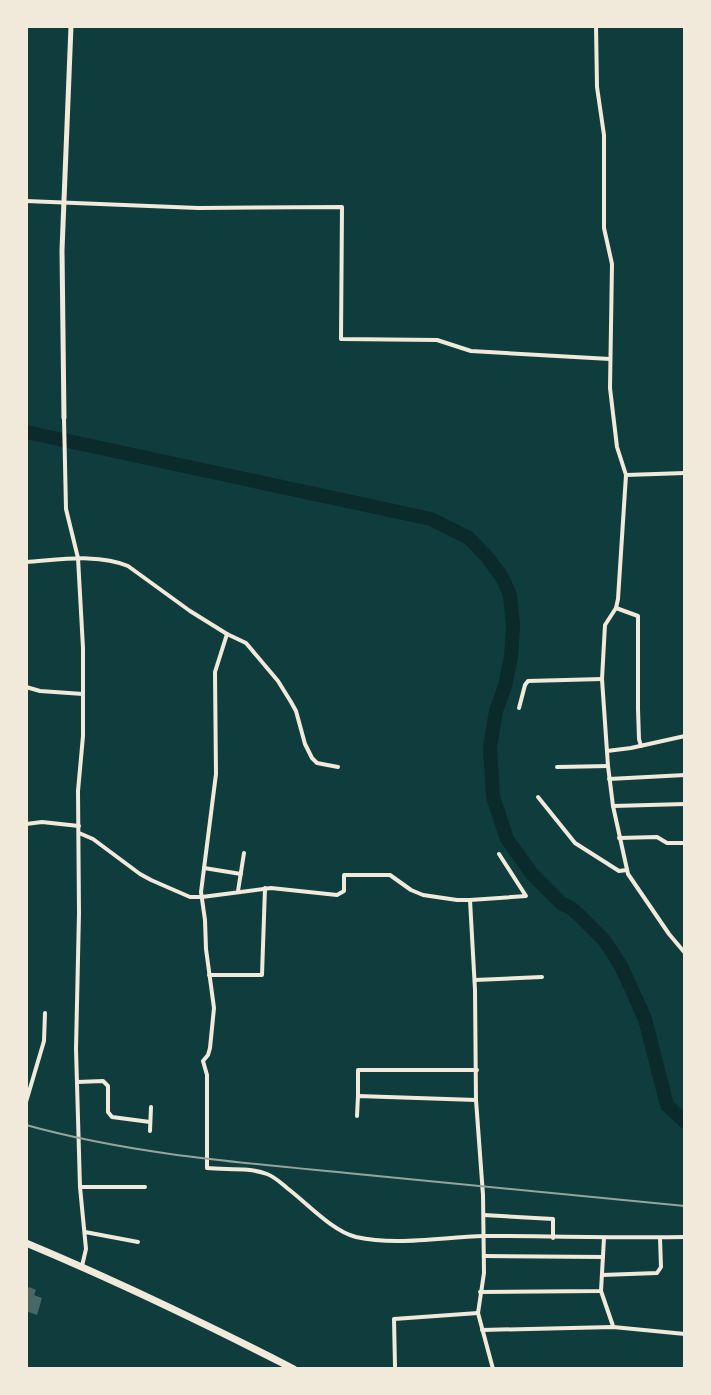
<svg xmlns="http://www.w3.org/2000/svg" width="711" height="1395" viewBox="0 0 711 1395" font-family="'DejaVu Sans',sans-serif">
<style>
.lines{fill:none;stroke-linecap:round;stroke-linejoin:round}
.river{stroke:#0a2a2b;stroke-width:14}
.building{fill:#486865}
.minor{stroke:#f1e9da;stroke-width:4}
.tertiary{stroke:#f1e9da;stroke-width:5}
.trunk{stroke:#f1e9da;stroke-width:7}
.rail{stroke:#97a49c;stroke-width:2}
</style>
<rect width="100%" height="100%" fill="#0f3d3e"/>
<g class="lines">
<!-- river -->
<path class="river" d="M26 432 431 519 469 538 488 558 502 577 510 595 513 626 511 657 505 686 496 711 490 747 493 797 507 839 532 874 561 903 571 908 581 917 603 939 611 950 622 968 645 1019 667 1105 685 1122"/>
</g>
<!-- building -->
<path class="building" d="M29 1287 36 1290 34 1295 42 1298 37 1315 26 1311V1292Z"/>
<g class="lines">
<!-- minor -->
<g class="minor">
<path d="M596 26 597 87 604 135V228L612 264 610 388 617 447 626 475 618 599 616 608 605 625 602 679 608 766 613 806 628 874 669 934 685 953"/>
<path d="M26 201 198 208 342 207 341 339 437 340 471 351 610 359"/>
<path d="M64 418 66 509 78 558 83 648V736L78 791 79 913 76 1049 80 1187 86 1249 82 1266"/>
<path d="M626 475 685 473"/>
<path d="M26 562C58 560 98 553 128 566L190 611 227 634 246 643 278 681 291 702 296 711 305 744 312 758 317 763 338 767"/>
<path d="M616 608 638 616V709L639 739 641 746"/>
<path d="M227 634 215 672 216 774 201 892 205 920 206 949 214 1008 210 1048 208 1055 203 1061 207 1075V1168C226 1170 249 1167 267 1174 275 1177 281 1183 287 1188 307 1203 332 1231 356 1237 397 1246 442 1237 484 1236 551 1236 618 1238 685 1237"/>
<path d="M26 687 40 691 83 694"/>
<path d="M519 708 525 685 528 681 602 679"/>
<path d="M607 751 631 748 685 736"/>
<path d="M557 767 608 766"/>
<path d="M609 779 685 775"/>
<path d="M538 797 575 843 619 871 627 870"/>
<path d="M613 806 685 804"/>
<path d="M26 824 42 822 79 826"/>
<path d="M79 833 93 839 140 874 151 880 190 897H202L271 888 337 895 344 891V875H390L411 890 423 895 457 900H470L475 990 476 1100 483 1195 484 1273 478 1313 493 1369"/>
<path d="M619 838 657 837 667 843H685"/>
<path d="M204 868 241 874"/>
<path d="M238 891 244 853"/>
<path d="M470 900 526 896 499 854"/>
<path d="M209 975H262L265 888"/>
<path d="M475 980 542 977"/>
<path d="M77 1082 103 1081 108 1086V1112L112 1117 150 1122"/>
<path d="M358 1096V1070H477"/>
<path d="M26 1102 44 1041 45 1013"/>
<path d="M357 1116 358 1096 476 1100"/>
<path d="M150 1131 151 1107"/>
<path d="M80 1187H145"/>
<path d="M484 1215 553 1219V1238"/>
<path d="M85 1232 138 1242"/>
<path d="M484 1256 603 1257"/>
<path d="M602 1275 657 1273 661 1267 660 1238"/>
<path d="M601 1291 613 1326"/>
<path d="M480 1292 601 1291 604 1238"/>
<path d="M482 1330 613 1327 685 1334"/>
<path d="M395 1366 394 1319 478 1313"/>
</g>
<!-- tertiary -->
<path class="tertiary" d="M64 418 62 250 71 26"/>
<!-- trunk -->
<path class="trunk" d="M26 1243C117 1281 206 1324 294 1369"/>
<!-- rail -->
<path class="rail" d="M26 1125C134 1155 246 1163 357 1174 467 1185 576 1196 685 1206"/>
</g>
<!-- border -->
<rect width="711" height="1395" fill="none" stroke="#f1e9da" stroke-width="56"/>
</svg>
